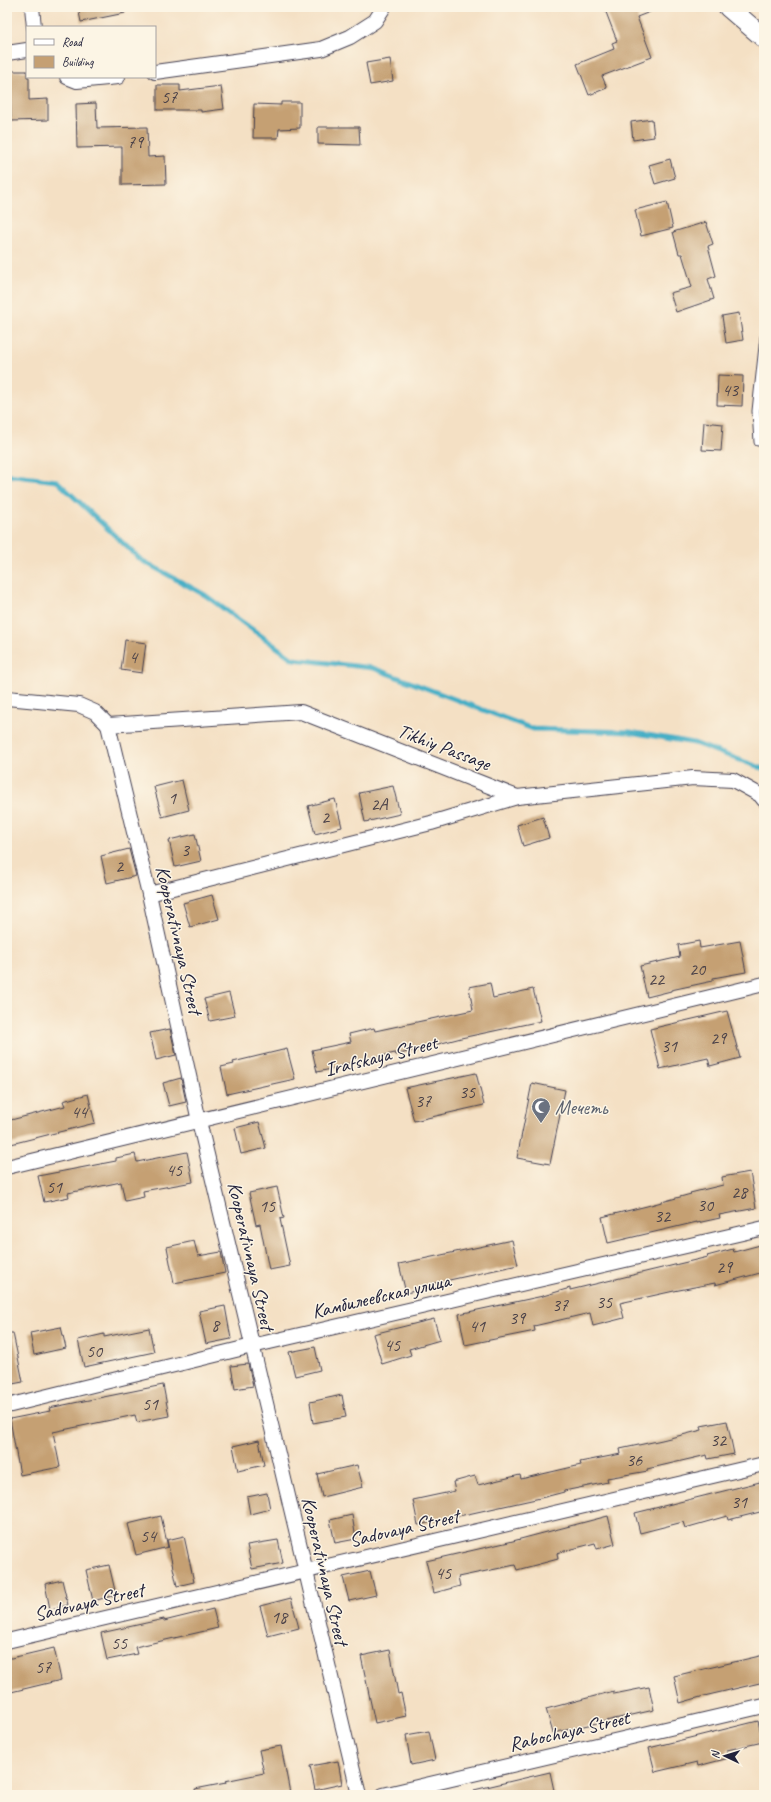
<svg xmlns="http://www.w3.org/2000/svg" width="771" height="1802" viewBox="0 0 771 1802" font-family="Caveat,sans-serif">
<style>
.lines{fill:none;stroke-linecap:round;stroke-linejoin:round}
.stream{stroke:#47afc6;stroke-width:5}
.building{fill:#c5a073}
.lane-casing{stroke:#423e50;stroke-width:9}
.street-casing{stroke:#423e50;stroke-width:16}
.secondary-casing{stroke:#423e50;stroke-width:21}
.lane{stroke:#fff;stroke-width:7}
.street{stroke:#fff;stroke-width:14}
.secondary{stroke:#fff;stroke-width:19}
.labels{text-anchor:middle;dominant-baseline:central;stroke-width:3;stroke-linejoin:round;paint-order:stroke}
.number-label{font-size:18px;fill:#4b4249}
.street-label{font-size:20px;fill:#22223b;stroke:#fcf5e5}
.worship-label{font-size:20px;fill:#5b616d;stroke:#fcf5e5;text-anchor:start}
</style>
<rect width="100%" height="100%" fill="#fcf5e5"/>
<filter id="ink" filterUnits="userSpaceOnUse"><feTurbulence type="fractalNoise" baseFrequency=".025" numOctaves="2"/><feDisplacementMap in="SourceGraphic" scale="8" xChannelSelector="R" yChannelSelector="G"/><feConvolveMatrix kernelMatrix="1 2 1 2 8 2 1 2 1" color-interpolation-filters="sRGB"/></filter>
<filter id="wash" filterUnits="userSpaceOnUse"><feTurbulence type="fractalNoise" baseFrequency=".012" numOctaves="4" result="noise"/><feDisplacementMap in="SourceGraphic" scale="16" xChannelSelector="R" yChannelSelector="G"/><feGaussianBlur stdDeviation="0.9" result="paint"/><feColorMatrix in="noise" values="0 0 0 0 0 0 0 0 0 0 0 0 0 0 0 0 0 1.4 0 .05"/><feComposite in="paint" operator="in"/></filter>
<g filter="url(#wash)">
<rect width="100%" height="100%" fill="#f4e0c4"/>
<g class="lines">
<!-- stream -->
<path class="stream" d="M7 475 57 481 141 560 205 595 293 659 373 668 533 729 630 732 694 743 764 769"/>
</g>
<g id="blocks">
<!-- building -->
<g class="building">
<path d="M78 7H124L125 13 81 22Z"/>
<path d="M604 7H659L660 8 637 17 652 57 602 76 607 88 589 95 577 64 614 49 612 43 617 41Z"/>
<path d="M390 59 393 81 370 85 366 63Z"/>
<path d="M10 71H27V77H29V100L48 99V120L11 121Z"/>
<path d="M157 85H180V91L221 86 224 109 201 112V110H157Z"/>
<path d="M281 102H300V128L279 129 278 138H253L254 104 281 105Z"/>
<path d="M96 103 97 128 147 127 148 157 165 156 166 184 122 185V147L77 148 76 104Z"/>
<path d="M652 119 654 137 633 140 631 122Z"/>
<path d="M318 127H359L360 145 318 144Z"/>
<path d="M670 159 675 178 655 184 649 165Z"/>
<path d="M667 202 673 228 641 236 635 210Z"/>
<path d="M706 222 713 244 708 246 716 276 708 279 714 299 676 312 670 293 692 287 682 254H679L673 232Z"/>
<path d="M739 313 743 340 726 343 722 316Z"/>
<path d="M718 375 743 376 742 406 717 405Z"/>
<path d="M704 422 723 424 721 451 702 450Z"/>
<path d="M125 640 146 643 142 673 121 670Z"/>
<path d="M182 780 189 810 162 817 154 787Z"/>
<path d="M393 786 400 814 365 822 359 793Z"/>
<path d="M335 799 342 827 315 834 308 806Z"/>
<path d="M543 817 549 838 523 846 517 825Z"/>
<path d="M195 834 201 861 175 867 169 840Z"/>
<path d="M129 849 136 876 107 883 101 856Z"/>
<path d="M212 895 219 919 190 927 183 903Z"/>
<path d="M699 941 700 948 740 941 746 972 713 978V981L671 990V991L647 997 640 966 680 957 678 945Z"/>
<path d="M490 983 493 998 533 989 541 1021 461 1038 396 1055 395 1053 341 1065V1067L317 1072 312 1050 351 1042 349 1034 374 1028 375 1031 473 1010 469 987Z"/>
<path d="M229 993 235 1016 210 1021 204 999Z"/>
<path d="M727 1011 740 1058 710 1066 708 1058 660 1069 650 1029Z"/>
<path d="M170 1029 176 1055 156 1060 150 1033Z"/>
<path d="M287 1049 295 1079 227 1094 221 1067 234 1064 233 1062Z"/>
<path d="M476 1073 484 1105 414 1121 405 1088Z"/>
<path d="M181 1078 186 1102 169 1106 163 1083Z"/>
<path d="M532 1083 565 1090 550 1164 517 1158Z"/>
<path d="M88 1094 95 1123 7 1145V1121L65 1106 63 1101Z"/>
<path d="M259 1122 266 1148 241 1154 235 1128Z"/>
<path d="M187 1152 193 1182 143 1191 144 1197 125 1201 121 1182 68 1193 69 1197 44 1202 38 1176 116 1161V1158L135 1154 137 1162Z"/>
<path d="M750 1172 756 1208 719 1215 720 1218 697 1223V1222L608 1243 602 1217 647 1206 691 1194 690 1193 723 1185 722 1177Z"/>
<path d="M277 1187 284 1218 280 1219 290 1266 269 1270 260 1224 256 1225 249 1193Z"/>
<path d="M512 1240 518 1265 431 1284 432 1287 406 1293 399 1264Z"/>
<path d="M194 1241 198 1256 221 1252 225 1273 174 1283 167 1247Z"/>
<path d="M764 1244V1272L715 1285V1283L674 1291 620 1303 624 1318 593 1326 590 1313 534 1326 535 1331 465 1345 459 1314 543 1296 570 1288V1290L708 1257 707 1256 733 1249 734 1252Z"/>
<path d="M225 1306 231 1339 206 1344 199 1311Z"/>
<path d="M434 1319 440 1340 409 1349 411 1355 382 1364 373 1334Z"/>
<path d="M61 1327 66 1348 34 1355 30 1333Z"/>
<path d="M149 1328 154 1352 84 1367 78 1340 104 1334V1337Z"/>
<path d="M7 1333H13L23 1382 7 1385Z"/>
<path d="M315 1347 320 1370 295 1376 289 1352Z"/>
<path d="M248 1364 253 1386 235 1389 231 1366Z"/>
<path d="M163 1385 169 1416 137 1422 135 1415 53 1432 60 1467 20 1475 10 1419 50 1411 49 1408Z"/>
<path d="M342 1395 346 1417 313 1423 310 1402Z"/>
<path d="M727 1421 734 1454 708 1459 707 1455 647 1469 648 1471 607 1478 608 1482 564 1491V1492L545 1497 418 1525 413 1500 455 1491 453 1482 475 1476 478 1485 520 1475 521 1479 581 1465 580 1462 621 1454 620 1449 662 1440 702 1430 701 1426Z"/>
<path d="M259 1440 264 1465 238 1471 233 1446Z"/>
<path d="M357 1465 363 1487 322 1497 317 1474Z"/>
<path d="M764 1481V1511L728 1520 727 1516 685 1528 683 1522 640 1533 635 1513Z"/>
<path d="M267 1493 270 1509 250 1514 247 1497Z"/>
<path d="M352 1515 356 1539 335 1543 330 1520Z"/>
<path d="M161 1516 168 1547 136 1555 128 1524Z"/>
<path d="M608 1516 615 1544 597 1549 595 1543 557 1553 558 1559 517 1570 515 1565 458 1577 460 1586 434 1593 426 1561 509 1542Z"/>
<path d="M184 1536 194 1582 177 1586 167 1540Z"/>
<path d="M278 1540 283 1563 252 1569 247 1545Z"/>
<path d="M109 1565 116 1595 93 1601 86 1570Z"/>
<path d="M370 1571 376 1595 349 1601 343 1577Z"/>
<path d="M62 1580 68 1605 50 1609 45 1584Z"/>
<path d="M291 1598 299 1628 268 1636 260 1606Z"/>
<path d="M213 1609 218 1628 135 1647 137 1654 107 1660 101 1633 164 1619V1621Z"/>
<path d="M54 1648 61 1680 7 1693V1659Z"/>
<path d="M390 1650 398 1694 401 1693 406 1716 375 1723 361 1656Z"/>
<path d="M764 1655V1682L704 1696 680 1703 674 1676Z"/>
<path d="M649 1687 654 1710 553 1733 546 1709 614 1691V1694Z"/>
<path d="M758 1721 763 1742 727 1750 729 1758 698 1766 697 1762 655 1772 649 1748Z"/>
<path d="M429 1731 435 1760 411 1765 406 1735Z"/>
<path d="M281 1746 290 1793 278 1795H196L195 1789 226 1783 225 1781 264 1773 259 1750Z"/>
<path d="M338 1761 342 1784 315 1790 310 1766Z"/>
<path d="M550 1772 555 1795H475L474 1790Z"/>
</g>
</g>
</g>
<g filter="url(#ink)">
<use href="#blocks" fill-opacity="0" stroke="#423e50" stroke-width="1"/>
<g class="lines">
<!-- lane casing -->
<g class="lane-casing">
<path id="lane" d="M758 442 756 411 764 337"/>
</g>
<!-- street casing -->
<g class="street-casing">
<g id="street">
<path d="M32 7 34 27"/>
<path d="M7 53 27 50"/>
<path d="M155 72 321 49 350 37 375 21 384 7"/>
<path d="M67 77 77 81 118 77"/>
<path d="M7 698 79 705 95 712 108 725"/>
<path d="M108 725 149 894 199 1121 359 1795"/>
<path d="M108 725 301 712 517 797 693 778 733 780 760 795 764 800"/>
<path d="M149 894 431 823 517 797"/>
<path d="M7 1167 764 984"/>
<path d="M7 1406 252 1346 764 1228"/>
<path d="M7 1641 764 1464"/>
<path d="M383 1795 764 1706"/>
</g>
</g>
<!-- secondary casing -->
<g class="secondary-casing">
<path id="secondary" d="M728 7 764 38"/>
</g>
<!-- lane -->
<use href="#lane" class="lane"/>
<!-- street -->
<use href="#street" class="street"/>
<!-- secondary -->
<use href="#secondary" class="secondary"/>
</g>
</g>
<!-- icons -->
<defs>
<g id="mosque-pin" transform="scale(1)"><path d="M0 17L-7.5 6A9.5 9.5 0 1 1 7.5 6Z" fill="#6b7280" stroke="#fcf5e5"/><path d="M3.5-4.9A6 6 0 1 0 3.5 4.9A5 5 0 1 1 3.5-4.9Z" fill="#fff"/></g>
</defs>
<g fill-rule="evenodd">
<use href="#mosque-pin" x="541" y="1107"/>
</g>
<g class="labels">
<!-- number labels -->
<g class="number-label">
<text x="169" y="97">57</text>
<text x="135" y="142">79</text>
<text x="730" y="390">43</text>
<text x="133" y="657">4</text>
<text x="172" y="798">1</text>
<text x="379" y="804">2А</text>
<text x="325" y="817">2</text>
<text x="185" y="850">3</text>
<text x="119" y="866">2</text>
<text x="697" y="969">20</text>
<text x="656" y="979">22</text>
<text x="718" y="1038">29</text>
<text x="669" y="1046">31</text>
<text x="467" y="1092">35</text>
<text x="423" y="1101">37</text>
<text x="79" y="1112">44</text>
<text x="174" y="1170">45</text>
<text x="54" y="1187">51</text>
<text x="739" y="1192">28</text>
<text x="705" y="1205">30</text>
<text x="267" y="1206">15</text>
<text x="662" y="1216">32</text>
<text x="724" y="1267">29</text>
<text x="604" y="1302">35</text>
<text x="560" y="1305">37</text>
<text x="517" y="1318">39</text>
<text x="215" y="1325">8</text>
<text x="477" y="1326">41</text>
<text x="392" y="1345">45</text>
<text x="94" y="1351">50</text>
<text x="150" y="1404">51</text>
<text x="718" y="1440">32</text>
<text x="634" y="1460">36</text>
<text x="739" y="1502">31</text>
<text x="148" y="1536">54</text>
<text x="443" y="1573">45</text>
<text x="279" y="1617">18</text>
<text x="119" y="1643">55</text>
<text x="43" y="1667">57</text>
</g>
<!-- street labels -->
<g class="street-label">
<text transform="translate(444 747) rotate(21)">Tikhiy Passage</text>
<text transform="translate(179 940) rotate(77)">Kooperativnaya Street</text>
<text transform="translate(381 1056) rotate(-14)">Irafskaya Street</text>
<text transform="translate(251 1256) rotate(77)">Kooperativnaya Street</text>
<text transform="translate(381 1296) rotate(-13)">Камбилеевская улица</text>
<text transform="translate(404 1528) rotate(-13)">Sadovaya Street</text>
<text transform="translate(325 1571) rotate(77)">Kooperativnaya Street</text>
<text transform="translate(89 1602) rotate(-13)">Sadovaya Street</text>
<text transform="translate(569 1731) rotate(-13)">Rabochaya Street</text>
</g>
<!-- worship labels -->
<g class="worship-label">
<text x="555" y="1107">Мечеть</text>
</g>
</g>
<!-- margin -->
<rect width="771" height="1802" fill="none" stroke="#fcf5e5" stroke-width="24"/>
<!-- legend -->
<rect x="26" y="26" width="130" height="52" fill="#fcf5e5" stroke="#a5a1a1"/>
<rect x="34" y="39" width="20" height="6" fill="#ffffff" stroke="#a5a1a1"/>
<text x="62" y="46" font-size="12" fill="#22223b">Road</text>
<rect x="34" y="56" width="20" height="12" fill="#c5a073" stroke="#a5a1a1"/>
<text x="62" y="66" font-size="12" fill="#22223b">Building</text>
<!-- north arrow -->
<g transform="translate(725 1756) rotate(274)" stroke="#fcf5e5" stroke-width="3" paint-order="stroke">
<path d="M0-3L7 15L0 10L-7 15Z" fill="#22223b"/>
<text y="-6" font-size="11" font-weight="bold" text-anchor="middle" fill="#22223b">N</text>
</g>
</svg>
